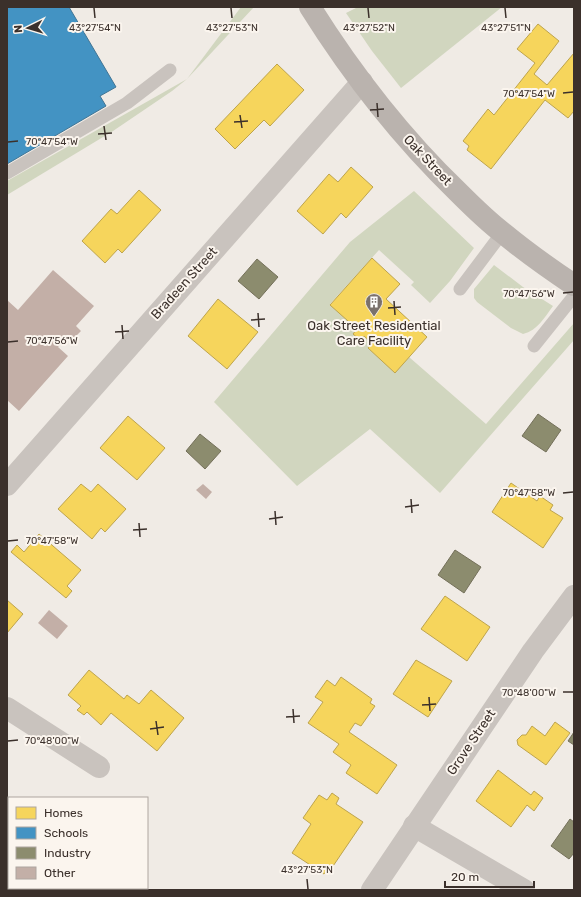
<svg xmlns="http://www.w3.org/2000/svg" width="581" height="897" viewBox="0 0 581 897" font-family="Rubik,sans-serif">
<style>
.green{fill:#d1d6bf}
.homes{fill:#f6d55c;stroke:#bea44d}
.schools{fill:#4393c3;stroke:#417595}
.industry{fill:#8c8c6e;stroke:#74705a}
.building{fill:#c3afa7}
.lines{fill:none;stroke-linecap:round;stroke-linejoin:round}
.lane{stroke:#c9c3be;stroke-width:13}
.street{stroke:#c9c3be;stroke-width:22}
.secondary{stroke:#bab3ae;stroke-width:22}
.ticks{fill:none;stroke:#3b302b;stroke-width:1.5}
.labels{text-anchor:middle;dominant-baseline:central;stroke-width:4;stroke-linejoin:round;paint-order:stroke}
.street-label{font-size:13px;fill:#3b302b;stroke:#fbf5ee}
.poi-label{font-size:13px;fill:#3b302b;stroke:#fbf5ee}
.ticks-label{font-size:10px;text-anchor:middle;fill:#3b302b;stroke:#fbf5ee;stroke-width:4;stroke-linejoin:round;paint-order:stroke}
</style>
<rect width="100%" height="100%" fill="#f0ebe5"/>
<!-- green -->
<g class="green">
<path d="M241 7H254L187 79 172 91 113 131 7 195V181L187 79Z"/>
<path d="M358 7H502L401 88 372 51 346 13Z"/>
<path d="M414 191 474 248 450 281 430 303 411 285 414 282 379 250 330 304 357 329 353 334 359 340 364 336 372 343 368 348 395 372 409 357 486 424 574 323V340L440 493 370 429 297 486 214 402 350 242Z"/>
<path d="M494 265 523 287 553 306C544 318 538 330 523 334L511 328 477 302 474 298V289Z"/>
</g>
<!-- homes -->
<g class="homes">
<path d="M538 24 559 41 534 74 547 85 574 53V111L568 118 545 100 491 169 467 150 469 146 463 141 488 109 494 115 535 63 517 49Z"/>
<path d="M277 64 304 90 270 126 264 120 235 149 215 129Z"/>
<path d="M351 167 373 187 346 218 341 213 323 234 297 211 329 174 338 182Z"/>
<path d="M139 190 161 210 122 253 118 249 105 263 82 241 111 209 117 214Z"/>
<path d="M372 258 400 284 386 299 427 337 395 373 368 348 372 343 364 336 360 340 353 334 357 329 330 305Z"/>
<path d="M218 299 258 332 227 369 188 336Z"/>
<path d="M128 416 165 448 137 480 100 448Z"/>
<path d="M511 483 537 501 540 496 553 505 550 510 563 518 543 548 492 512Z"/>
<path d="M81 484 91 492 98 484 126 509 105 532 101 528 92 539 58 509Z"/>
<path d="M39 534 81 570 67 586 72 591 66 598 11 552 17 545 24 552Z"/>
<path d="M445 596 490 627 467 661 421 629Z"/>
<path d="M7 600 23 614 7 633Z"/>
<path d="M416 660 452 681 428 717 393 694Z"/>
<path d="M89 670 124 699 127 695 139 704 151 690 184 718 157 751 111 713 101 725 87 712 84 715 77 710 81 706 68 695Z"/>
<path d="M341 677 372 699 370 703 375 706 361 726 355 723 349 732 397 765 377 794 346 773 351 765 333 752 339 744 308 723 323 702 315 697 327 680 335 686Z"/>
<path d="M555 722 570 733 546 765 518 745 517 740 522 735H526L532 726 545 736Z"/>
<path d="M498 770 531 795 534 791 543 798 534 811 527 805 511 827 476 801Z"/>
<path d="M332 793 339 798 336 804 363 822 329 872 327 870 324 874 292 853 311 824 303 818 319 795 327 800Z"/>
</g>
<!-- schools -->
<path class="schools" d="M7 7H69L116 87 100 96 106 106 7 164Z"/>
<!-- industry -->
<g class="industry">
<path d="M257 259 278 277 259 299 238 281Z"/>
<path d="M538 414 561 430 546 452 522 436Z"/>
<path d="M200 434 221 451 205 469 186 451Z"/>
<path d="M455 550 481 567 464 593 438 575Z"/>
<path d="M574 732V745L568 741Z"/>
<path d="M570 819 574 822V853L569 859 551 846Z"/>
</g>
<!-- building -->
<g class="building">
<path d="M53 270 94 306 76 326 81 331 70 342 66 338 58 347 68 356 19 411 7 400V300L18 310Z"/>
<path d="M203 484 212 492 206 499 196 490Z"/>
<path d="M49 610 68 626 57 639 38 623Z"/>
<path d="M107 888H124L122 890H108Z"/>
</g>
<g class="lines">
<!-- lane -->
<g class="lane">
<path d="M7 173 127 103 170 70"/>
<path d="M460 289 502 233"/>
<path d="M534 346 574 296"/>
</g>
<!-- street -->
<g class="street">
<path d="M7 485 362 82"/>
<path d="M7 708 99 767"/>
<path d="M414 826 524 890"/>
<path d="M372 890 533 651 574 596"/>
</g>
<!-- secondary -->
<path class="secondary" d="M310 7C352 74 401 137 458 192 472 206 487 221 503 233 526 252 550 269 574 285"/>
</g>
<!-- ticks -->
<path class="ticks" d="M94 8 95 18M231 8 232 18M368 8 369 18M505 8 506 18M563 93 573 92M377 103 378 117M370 110 384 109M240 115 242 128M234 122 248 121M104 126 106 140M98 134 112 133M8 142 18 141M563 293 573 292M394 301 395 315M388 308 401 307M258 313 259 327M251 320 265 319M122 325 123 339M115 332 129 331M8 342 18 341M563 493 573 492M411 499 412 513M405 507 419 505M275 511 276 525M269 519 283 517M139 523 140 537M133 530 147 529M8 541 18 540M563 692H573M429 697 430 711M422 705 436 704M293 709 294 723M286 717 300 716M156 721 158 735M150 729 164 727M8 741 18 740M307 879 308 889"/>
<!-- icons -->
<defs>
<g id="building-pin" transform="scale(0.9)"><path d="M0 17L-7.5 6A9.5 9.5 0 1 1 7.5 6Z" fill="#7a716c" stroke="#fbf5ee"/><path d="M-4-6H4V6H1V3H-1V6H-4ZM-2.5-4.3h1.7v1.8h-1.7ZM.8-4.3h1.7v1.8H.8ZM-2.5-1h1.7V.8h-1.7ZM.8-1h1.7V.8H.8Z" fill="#fff"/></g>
</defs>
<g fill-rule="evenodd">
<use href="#building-pin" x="374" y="302"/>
</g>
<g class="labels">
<!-- street labels -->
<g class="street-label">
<text transform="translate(428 160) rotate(47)">Oak Street</text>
<text transform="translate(184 283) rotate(-48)">Bradeen Street</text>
<text transform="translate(471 742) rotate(-56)">Grove Street</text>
</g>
<!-- poi labels -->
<g class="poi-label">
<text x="374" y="325">Oak Street Residential<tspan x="374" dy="15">Care Facility</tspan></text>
</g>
</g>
<g class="ticks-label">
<text x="95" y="31">43°27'54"N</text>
<text x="232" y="31">43°27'53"N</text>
<text x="369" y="31">43°27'52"N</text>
<text x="506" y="31">43°27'51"N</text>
<text x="529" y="97">70°47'54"W</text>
<text x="52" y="145">70°47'54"W</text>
<text x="529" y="297">70°47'56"W</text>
<text x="52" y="344">70°47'56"W</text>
<text x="529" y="496">70°47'58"W</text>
<text x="52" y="544">70°47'58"W</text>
<text x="529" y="696">70°48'00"W</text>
<text x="52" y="744">70°48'00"W</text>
<text x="307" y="873">43°27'53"N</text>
</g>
<!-- border -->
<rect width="581" height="897" fill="none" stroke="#3b302b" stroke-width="16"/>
<!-- legend -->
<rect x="8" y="797" width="140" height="92" fill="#fbf5ee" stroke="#aea6a0"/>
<rect x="16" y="807" width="20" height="12" fill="#f6d55c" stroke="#aea6a0"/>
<text x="44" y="817" font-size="12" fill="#3b302b">Homes</text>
<rect x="16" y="827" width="20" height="12" fill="#4393c3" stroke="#aea6a0"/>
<text x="44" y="837" font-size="12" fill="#3b302b">Schools</text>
<rect x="16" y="847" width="20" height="12" fill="#8c8c6e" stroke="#aea6a0"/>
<text x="44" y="857" font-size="12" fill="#3b302b">Industry</text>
<rect x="16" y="867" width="20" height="12" fill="#c3afa7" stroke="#aea6a0"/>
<text x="44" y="877" font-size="12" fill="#3b302b">Other</text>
<!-- north arrow -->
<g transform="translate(28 28) rotate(265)" stroke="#fbf5ee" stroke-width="3" paint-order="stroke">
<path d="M0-3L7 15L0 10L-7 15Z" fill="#3b302b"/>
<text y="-6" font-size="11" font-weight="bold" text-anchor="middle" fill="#3b302b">N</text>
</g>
<!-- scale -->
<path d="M445 881v6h89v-6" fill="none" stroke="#3b302b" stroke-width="2"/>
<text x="451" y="881" font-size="12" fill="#3b302b" stroke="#fbf5ee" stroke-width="3" paint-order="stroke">20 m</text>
</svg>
